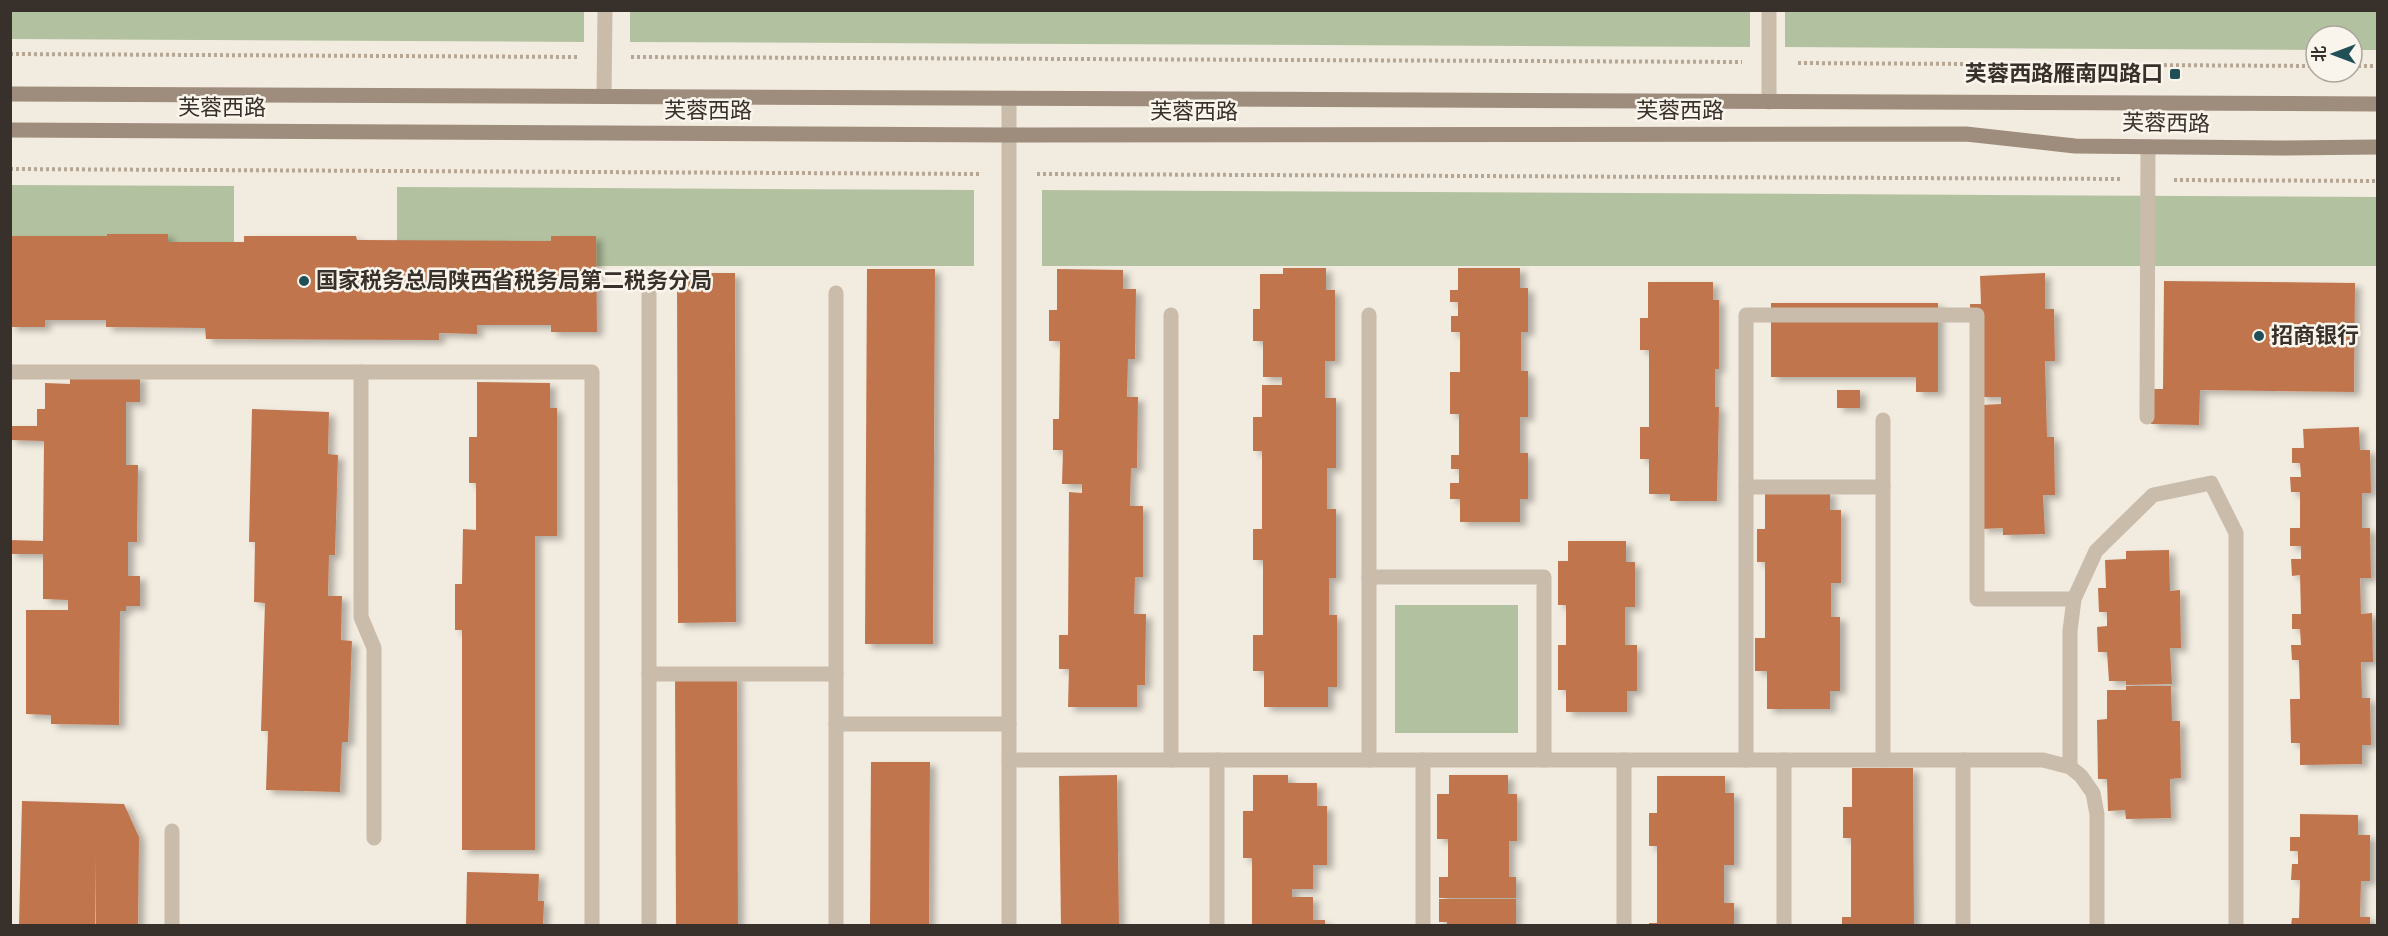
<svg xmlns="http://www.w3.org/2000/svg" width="2388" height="936" viewBox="0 0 2388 936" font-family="'Sofia Sans Condensed','Noto Sans SC',sans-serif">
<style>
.green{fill:#b2c19f}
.building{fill:#c1754e;filter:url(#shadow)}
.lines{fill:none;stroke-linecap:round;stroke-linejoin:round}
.path{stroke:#b6a795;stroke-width:4;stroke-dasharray:3 3;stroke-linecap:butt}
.lane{stroke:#cabcab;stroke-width:15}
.street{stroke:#cabcab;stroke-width:15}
.secondary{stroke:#9e8c7c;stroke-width:15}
.poi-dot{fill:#214f58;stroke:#faf5ec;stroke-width:2}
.labels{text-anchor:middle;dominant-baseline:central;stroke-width:5;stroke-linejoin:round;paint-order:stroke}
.poi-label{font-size:22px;font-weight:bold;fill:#38302a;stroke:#faf5ec;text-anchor:start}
.street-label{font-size:22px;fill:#38302a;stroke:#faf5ec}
</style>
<defs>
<filter id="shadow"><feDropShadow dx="6" dy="4" stdDeviation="3" flood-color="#0004"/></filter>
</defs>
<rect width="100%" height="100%" fill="#f2ebdf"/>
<!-- green -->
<g class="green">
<path d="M11 10 584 11V42L11 39Z"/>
<path d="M630 10H1750V47L630 42Z"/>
<path d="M1785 11H2377V50H2352V36H2316V50L1785 47Z"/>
<path d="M11 185 234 186V242H397V187L974 190V266H11Z"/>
<path d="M1042 190 2377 197V266H1042Z"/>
<rect x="1395" y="605" width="123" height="128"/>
</g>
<!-- building -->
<g class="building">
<path d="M107 234H168V242H244V236H356L357 240 551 241V236H596L597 332H551V325H477V334L439 333V340L206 339 205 328 106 327V320H45V327H10V236H107Z"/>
<path d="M1283 268H1326V290H1335V361H1325V398H1336V468H1327V509H1336V578H1329V615H1337V687H1328V707H1264V671H1253V635H1263V560H1253V529H1262V451H1253V417H1262V385H1282V377H1263V341H1253V309H1260V274H1283Z"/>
<path d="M1458 268H1520V288H1528V332H1521V371H1528V417H1520V453H1528V499H1520V522H1460V499H1450V483H1459V469H1451V455H1459V414H1450V372H1460V332H1451V316H1458V302H1450V290H1458Z"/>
<path d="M867 269H935L933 644H865Z"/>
<path d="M1057 269 1123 270V289H1136L1135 359H1128L1127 397H1138L1137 468H1131L1130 506H1143V577H1135L1134 614H1146L1145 685H1137V707H1068L1069 669H1059V635H1068L1069 492 1082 493V484H1062L1063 450H1053V419H1059L1060 341H1049V310H1057Z"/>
<path d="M677 273H735L736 622 678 623Z"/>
<path d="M2045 273V309H2054L2055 361H2045L2047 437H2054L2055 495H2043L2045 534 2003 535V528L1981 529V405L2001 404V397H1982L1972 366 1970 304H1981L1980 276Z"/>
<path d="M2164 281 2355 283 2354 392 2200 390 2199 425 2151 424 2152 389H2163Z"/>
<path d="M1648 282H1713V300H1719V369H1715V407H1719L1717 501H1670V494H1649V459H1640V427H1649V350H1640V318H1648Z"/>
<path d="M1771 303H1938V392H1916V377H1771Z"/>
<path d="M70 375 140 376V402H126V465H138L137 542H128V576H140V606H126V611H120L119 725 51 724V715L26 714V610H68V600L43 599V554H10V540L43 541 44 441 10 440V426H37V409H45V383L70 384Z"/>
<path d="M477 382 550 383V408H557V536H535V850H462V630H455V584H462L463 529 476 530V483H469V437H477Z"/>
<rect x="1837" y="390" width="23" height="18"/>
<path d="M252 409 329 412 328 454 338 455 335 555H329L328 596H342L341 640 352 641 348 742H342L340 792 266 790 268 731H261L265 603 254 602 255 542H249Z"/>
<path d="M2359 427 2360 450H2370L2371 493H2362V528H2370L2371 578H2360L2361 614 2372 613 2373 662H2361L2362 698H2370L2371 745H2362V764L2300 765V743H2291L2290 699H2300L2299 660H2292L2291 645H2301L2300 629H2292V614H2301L2300 575 2292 576 2291 559H2301V546H2290V528H2300V492H2291L2290 477H2301L2300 463H2292V448H2304L2303 429Z"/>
<path d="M1765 491H1830V510H1841V583H1831V617H1840V691H1830V709H1767V671H1755V638H1765V562H1757V529H1765Z"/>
<path d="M1568 541H1626V562H1635V607H1625V645H1637V691H1627V712H1566V690H1558V645H1566V605H1558V561H1568Z"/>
<path d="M2169 550 2170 591 2180 590 2181 648H2170L2172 684 2126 685V681H2109L2107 652H2098L2097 627 2107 626V612H2099L2098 588H2106L2105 560 2126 559V551Z"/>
<path d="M675 674H737L738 926H676Z"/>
<path d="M2126 686H2171L2172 721H2180L2181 778 2170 779 2171 818 2126 819 2125 810 2108 811 2107 779H2098L2097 720 2107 719V690H2126Z"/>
<path d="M871 762H930L929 926H870Z"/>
<path d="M1852 768H1913L1914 926H1842V917H1851V838H1843V807H1852Z"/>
<path d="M1117 775 1119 926H1061L1059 776Z"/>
<path d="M1253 775H1288V783H1317V806H1327V865H1313V889H1292V897H1313V920H1325V926H1252V858H1243V811H1253Z"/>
<path d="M1449 775H1508V794H1517V841H1509V877H1516V898H1439V877H1448V839H1437V794H1449Z"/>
<path d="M1657 776H1725V793H1734V865H1724V903H1734V926H1649V923H1657V846H1649V813H1657Z"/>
<path d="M22 801 124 804 139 837 138 926H96V857L95 926H19Z"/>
<path d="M2300 814 2358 815V835H2370V881H2361L2360 917H2370V926H2291L2292 918H2299L2300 880H2291L2292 864H2298V851H2290V837H2300Z"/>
<path d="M467 872 539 874 538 901H544L543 926H466Z"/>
<path d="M1439 899H1516V924L1447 926V922H1439Z"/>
</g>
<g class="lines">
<!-- path -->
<g class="path">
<path d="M10 54 578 57"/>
<path d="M631 57 1742 62"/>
<path d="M1798 63 2316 66"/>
<path d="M2352 66H2378"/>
<path d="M10 169 982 174"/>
<path d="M1037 174 2122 179"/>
<path d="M2174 180 2378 181"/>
</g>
<!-- lane -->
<g class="lane">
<path d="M604 96 605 10"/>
<path d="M649 293V926"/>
<path d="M836 293V724"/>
<path d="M1171 315V760"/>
<path d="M1369 315V760"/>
<path d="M361 372V617L374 648V838"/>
<path d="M2147 417 2148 147"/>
<path d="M1883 420V760"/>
<path d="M1746 487H1883"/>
<path d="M1369 577H1544V760"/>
<path d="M649 674H836"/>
<path d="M1217 760V926"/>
<path d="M1423 760V926"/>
<path d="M1624 760V926"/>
<path d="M1746 760V315H1977V599H2074"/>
<path d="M1784 760V926"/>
<path d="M1963 760V926"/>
<path d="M2070 767V631L2074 599 2096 551 2153 495 2211 483 2236 533V926"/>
<path d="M172 831V926"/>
<path d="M836 926V724H1009"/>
</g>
<!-- street -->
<g class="street">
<path d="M1769 10V102"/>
<path d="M1009 99V926"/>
<path d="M10 372H592V926"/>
<path d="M1009 760H2043L2070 767 2081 776 2093 793 2097 814V926"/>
</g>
<!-- secondary -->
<g class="secondary">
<path d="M10 94 2378 104"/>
<path d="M10 130 1009 135 1966 134 2075 146 2280 148 2378 147"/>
</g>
</g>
<!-- markers -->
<g class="poi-dot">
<rect x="2169" y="68" width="12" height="12" rx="3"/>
<circle cx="304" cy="281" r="6"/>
<circle cx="2259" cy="336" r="6"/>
</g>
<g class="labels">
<!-- poi labels -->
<g class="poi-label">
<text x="2163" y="74" text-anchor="end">芙蓉西路雁南四路口</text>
<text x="316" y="281">国家税务总局陕西省税务局第二税务分局</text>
<text x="2271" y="336">招商银行</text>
</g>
<!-- street labels -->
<g class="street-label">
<text x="222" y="108">芙蓉西路</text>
<text x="708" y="111">芙蓉西路</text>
<text x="1680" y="111">芙蓉西路</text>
<text x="1194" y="112">芙蓉西路</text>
<text transform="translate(2166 124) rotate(1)">芙蓉西路</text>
</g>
</g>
<!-- border -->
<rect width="2388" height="936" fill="none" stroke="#38302a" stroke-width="24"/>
<!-- north arrow -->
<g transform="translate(2334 54) rotate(270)"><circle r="28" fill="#faf5ec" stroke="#aca69e" stroke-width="1.5"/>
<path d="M0-4.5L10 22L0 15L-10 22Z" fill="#214f58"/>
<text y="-9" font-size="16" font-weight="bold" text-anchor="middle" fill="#38302a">北</text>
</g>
</svg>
